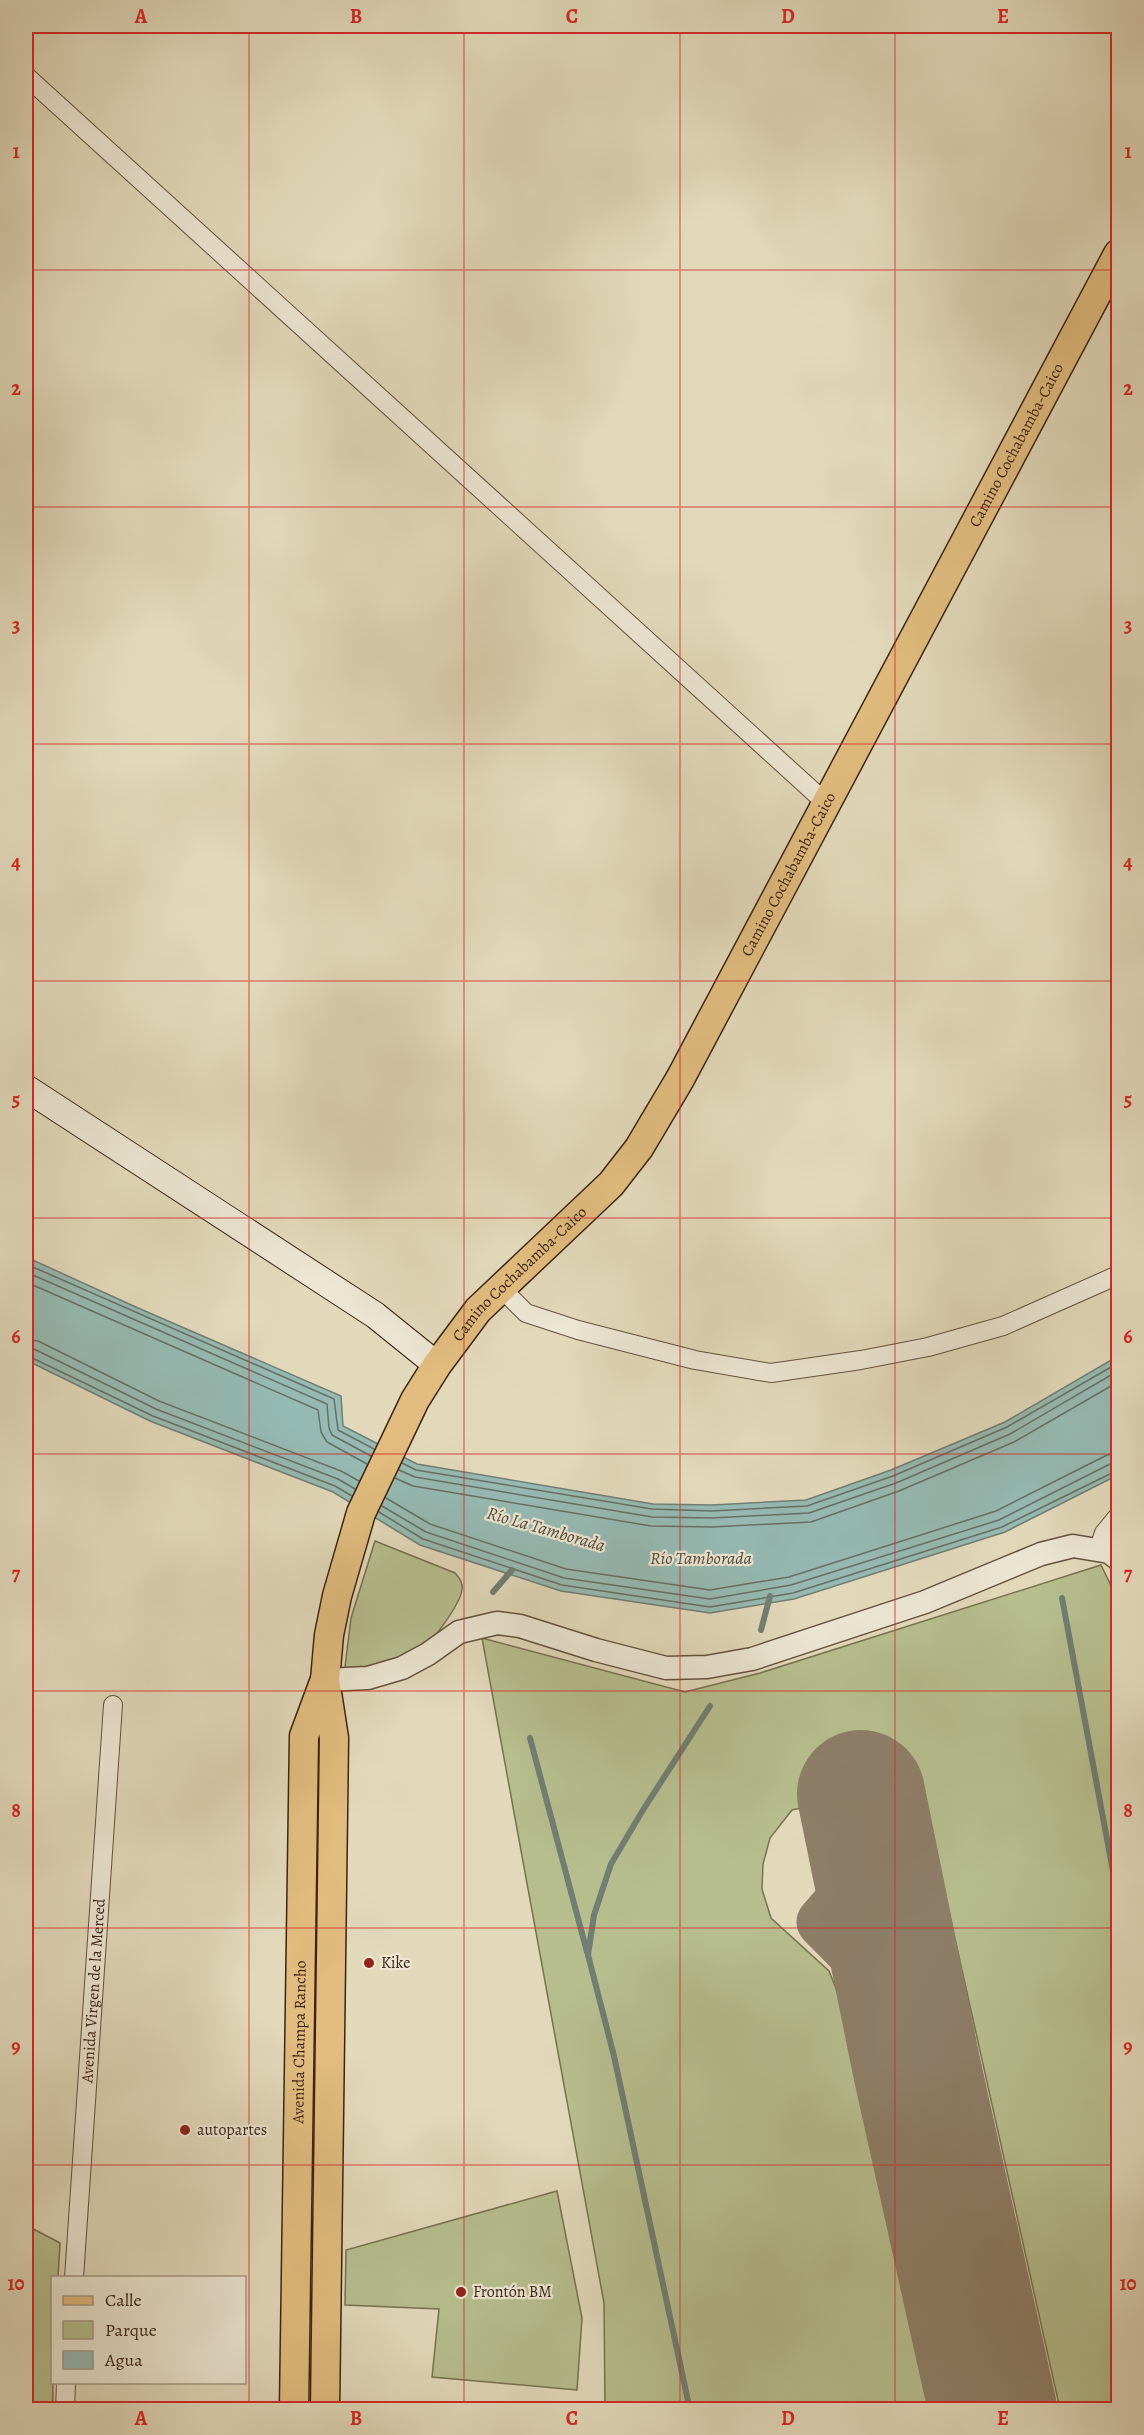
<svg xmlns="http://www.w3.org/2000/svg" width="1144" height="2435" viewBox="0 0 1144 2435" font-family="Alegreya,serif">
<style>
.green{fill:#b6be8e;stroke:#787152;stroke-width:1.5}
.water{fill:#95bab3;stroke:#717e74;stroke-width:1.5}
.lines{fill:none;stroke-linecap:round;stroke-linejoin:round}
.shore{stroke:#686f64;stroke-width:1.5}
.stream{stroke:#717e74;stroke-width:6}
.taxiway{stroke:#8e7e68;stroke-width:51}
.runway{stroke:#8e7e68;stroke-width:128}
.minor-casing{stroke:#65513e;stroke-width:20}
.tertiary-casing{stroke:#65513e;stroke-width:25}
.secondary-casing{stroke:#3b2415;stroke-width:28}
.primary-casing{stroke:#3b2415;stroke-width:31}
.minor{stroke:#ece6d3;stroke-width:18}
.tertiary{stroke:#ece6d3;stroke-width:22}
.secondary{stroke:#ece6d3;stroke-width:26}
.primary{stroke:#e1bc7e;stroke-width:28}
.grid{fill:none;stroke:#d62828;stroke-width:1.5;stroke-opacity:0.55}
.poi-dot{fill:#8f2418;stroke:#ece6d3;stroke-width:2}
.labels{text-anchor:middle;dominant-baseline:central;stroke-width:4.5;stroke-linejoin:round;paint-order:stroke}
.street-label{font-size:16px;fill:#3b2415;stroke:#ece6d3}
.poi-label{font-size:16px;fill:#3b2415;stroke:#ece6d3;text-anchor:start}
.water-label{font-size:18px;font-style:italic;fill:#524a3c;stroke:#ece6d3}
.neatline{fill:none;stroke:#d62828;stroke-width:2}
.grid-label{font-size:20px;text-anchor:middle;font-weight:bold;fill:#d62828}
</style>
<rect width="100%" height="100%" fill="#e2d9bb"/>
<filter id="stains"><feTurbulence type="fractalNoise" baseFrequency=".00333" numOctaves="4"/><feColorMatrix values="0 0 0 0 .2 0 0 0 0 .09 0 0 0 0 .02 0 0 0 .5 -.17"/></filter>
<radialGradient id="worn" r=".72"><stop offset=".6" stop-color="#630" stop-opacity="0"/><stop offset="1" stop-color="#630" stop-opacity=".3"/></radialGradient>
<!-- green -->
<g class="green">
<path d="M375 1541 455 1573C458 1576 461 1580 462 1585 465 1599 432 1643 420 1650 399 1662 373 1670 349 1671L345 1667 351 1618Z"/>
<path d="M1101 1565 1118 1600V2409H1060L920 1782 792 1810 770 1838 763 1864 762 1889 771 1918 829 1971 839 1996 932 2409H605L604 2303 482 1638 685 1692 760 1673Z"/>
<path d="M313 1738H321L319 1988H311Z"/>
<path d="M311 2018H318L313 2257H306Z"/>
<path d="M557 2191 582 2318 577 2390 432 2377 439 2309 345 2305 346 2250Z"/>
<path d="M26 2225 60 2243 58 2277 52 2278 53 2409H26Z"/>
</g>
<!-- water -->
<path class="water" d="M26 1257 138 1308 341 1396 343 1426 417 1464 653 1504 712 1505 806 1500 891 1470 1005 1422 1118 1356V1475L1005 1532 794 1599 710 1613 561 1591 420 1545 333 1492 150 1421 26 1360Z"/>
<g class="lines">
<!-- shore -->
<g class="shore">
<path d="M26 1264 334 1399 338 1430 374 1449"/>
<path d="M26 1272 327 1404 329 1428 332 1435 371 1456"/>
<path d="M26 1282 318 1410 321 1432 327 1442 367 1464"/>
<path d="M26 1339 38 1341 159 1401 341 1471 359 1481"/>
<path d="M26 1348 34 1349 156 1409 338 1479 355 1489"/>
<path d="M26 1355 153 1416 335 1486 352 1496"/>
<path d="M402 1463 416 1470 652 1509 712 1511 807 1506 893 1476 1007 1427 1118 1363"/>
<path d="M399 1470 415 1477 652 1517 712 1518 809 1513 896 1483 1010 1434 1118 1371"/>
<path d="M395 1478 413 1486 651 1526 712 1527 811 1522 899 1491 1014 1442 1118 1382"/>
<path d="M386 1498 430 1524 566 1569 710 1590 789 1577 996 1511 1107 1455 1118 1453"/>
<path d="M382 1506 426 1532 564 1578 710 1599 791 1585 999 1520 1110 1464 1118 1462"/>
<path d="M379 1512 423 1539 562 1585 710 1607 793 1593 1002 1527 1118 1470"/>
</g>
<!-- stream -->
<g class="stream">
<path d="M493 1592 512 1570"/>
<path d="M1062 1598 1118 1898"/>
<path d="M761 1630 770 1596"/>
<path d="M530 1738 587 1952"/>
<path d="M690 2410 614 2056 588 1955 594 1915 611 1864 643 1810 710 1706"/>
</g>
<!-- taxiway -->
<path class="taxiway" d="M842 1899 822 1922 895 1996 910 2036"/>
<!-- runway -->
<path class="runway" d="M861 1794 917 2069 993 2410"/>
<!-- minor casing -->
<g class="minor-casing">
<g id="minor">
<path d="M26 76 826 803"/>
<path d="M501 1288 526 1313 578 1330 695 1360 771 1373 861 1360 928 1347 1003 1326 1118 1275"/>
<path d="M1098 1551 1104 1533 1118 1516"/>
<path id="s1" d="M74 2278 113 1705"/>
<path d="M65 2410 66 2382"/>
</g>
</g>
<!-- tertiary casing -->
<g class="tertiary-casing">
<path id="tertiary" d="M325 1680 368 1678 402 1668 428 1654 459 1632 497 1623 520 1626 596 1650 666 1668 707 1667 752 1659 925 1602 1041 1554 1073 1546 1109 1552 1118 1559"/>
</g>
<!-- secondary casing -->
<g class="secondary-casing">
<path id="secondary" d="M26 1088 375 1315 437 1365"/>
</g>
<!-- primary casing -->
<g class="primary-casing">
<g id="primary">
<path id="s2" d="M294 2410 304 1736 324 1682"/>
<path id="s3" d="M325 2410 334 1738 325 1680 329 1635 337 1596 361 1513 415 1400 437 1365 478 1310 611 1184 639 1148 680 1079 1118 254"/>
</g>
</g>
<!-- minor -->
<use href="#minor" class="minor"/>
<!-- tertiary -->
<use href="#tertiary" class="tertiary"/>
<!-- secondary -->
<use href="#secondary" class="secondary"/>
<!-- primary -->
<use href="#primary" class="primary"/>
</g>
<!-- grid -->
<path class="grid" d="M249 26V2410M464 26V2410M680 26V2410M895 26V2410M26 270H1118M26 507H1118M26 744H1118M26 981H1118M26 1218H1118M26 1454H1118M26 1691H1118M26 1928H1118M26 2165H1118"/>
<!-- markers -->
<g class="poi-dot">
<circle cx="369" cy="1963" r="6"/>
<circle cx="185" cy="2130" r="6"/>
<circle cx="461" cy="2292" r="6"/>
</g>
<g class="labels">
<!-- street labels -->
<g class="street-label">
<text stroke="none"><textPath href="#s3" startOffset="2164">Camino Cochabamba-Caico</textPath></text>
<text stroke="none"><textPath href="#s3" startOffset="1678">Camino Cochabamba-Caico</textPath></text>
<text stroke="none"><textPath href="#s3" startOffset="1192">Camino Cochabamba-Caico</textPath></text>
<text stroke="none"><textPath href="#s1" startOffset="288">Avenida Virgen de la Merced</textPath></text>
<text stroke="none"><textPath href="#s2" startOffset="368">Avenida Champa Rancho</textPath></text>
</g>
<!-- poi labels -->
<g class="poi-label">
<text x="381" y="1963">Kike</text>
<text x="197" y="2130">autopartes</text>
<text x="473" y="2292">Frontón BM</text>
</g>
<!-- water labels -->
<g class="water-label">
<text transform="translate(546 1529) rotate(16)">Río La Tamborada</text>
<text x="701" y="1558">Río Tamborada</text>
</g>
</g>
<!-- margin -->
<rect width="1144" height="2435" fill="none" stroke="#e2d9bb" stroke-width="66"/>
<!-- legend -->
<rect x="51" y="2276" width="195" height="108" fill="#ece6d3" stroke="#a59887" stroke-width="1.5"/>
<rect x="63" y="2296" width="30" height="9" fill="#e1bc7e" stroke="#a59887" stroke-width="1.5"/>
<text x="105" y="2306" font-size="18" fill="#3b2415">Calle</text>
<rect x="63" y="2321" width="30" height="18" fill="#b6be8e" stroke="#a59887" stroke-width="1.5"/>
<text x="105" y="2336" font-size="18" fill="#3b2415">Parque</text>
<rect x="63" y="2351" width="30" height="18" fill="#95bab3" stroke="#a59887" stroke-width="1.5"/>
<text x="105" y="2366" font-size="18" fill="#3b2415">Agua</text>
<rect x="33" y="33" width="1078" height="2369" class="neatline"/>
<g class="grid-label">
<text x="141" y="23">A</text>
<text x="356" y="23">B</text>
<text x="572" y="23">C</text>
<text x="788" y="23">D</text>
<text x="1003" y="23">E</text>
<text x="16" y="158">1</text>
<text x="1128" y="158">1</text>
<text x="16" y="395">2</text>
<text x="1128" y="395">2</text>
<text x="16" y="632">3</text>
<text x="1128" y="632">3</text>
<text x="16" y="869">4</text>
<text x="1128" y="869">4</text>
<text x="16" y="1106">5</text>
<text x="1128" y="1106">5</text>
<text x="16" y="1343">6</text>
<text x="1128" y="1343">6</text>
<text x="16" y="1580">7</text>
<text x="1128" y="1580">7</text>
<text x="16" y="1817">8</text>
<text x="1128" y="1817">8</text>
<text x="16" y="2053">9</text>
<text x="1128" y="2053">9</text>
<text x="16" y="2290">10</text>
<text x="1128" y="2290">10</text>
<text x="141" y="2425">A</text>
<text x="356" y="2425">B</text>
<text x="572" y="2425">C</text>
<text x="788" y="2425">D</text>
<text x="1003" y="2425">E</text>
</g>
<rect width="100%" height="100%" filter="url(#stains)"/>
<rect width="100%" height="100%" fill="url(#worn)"/>
</svg>
